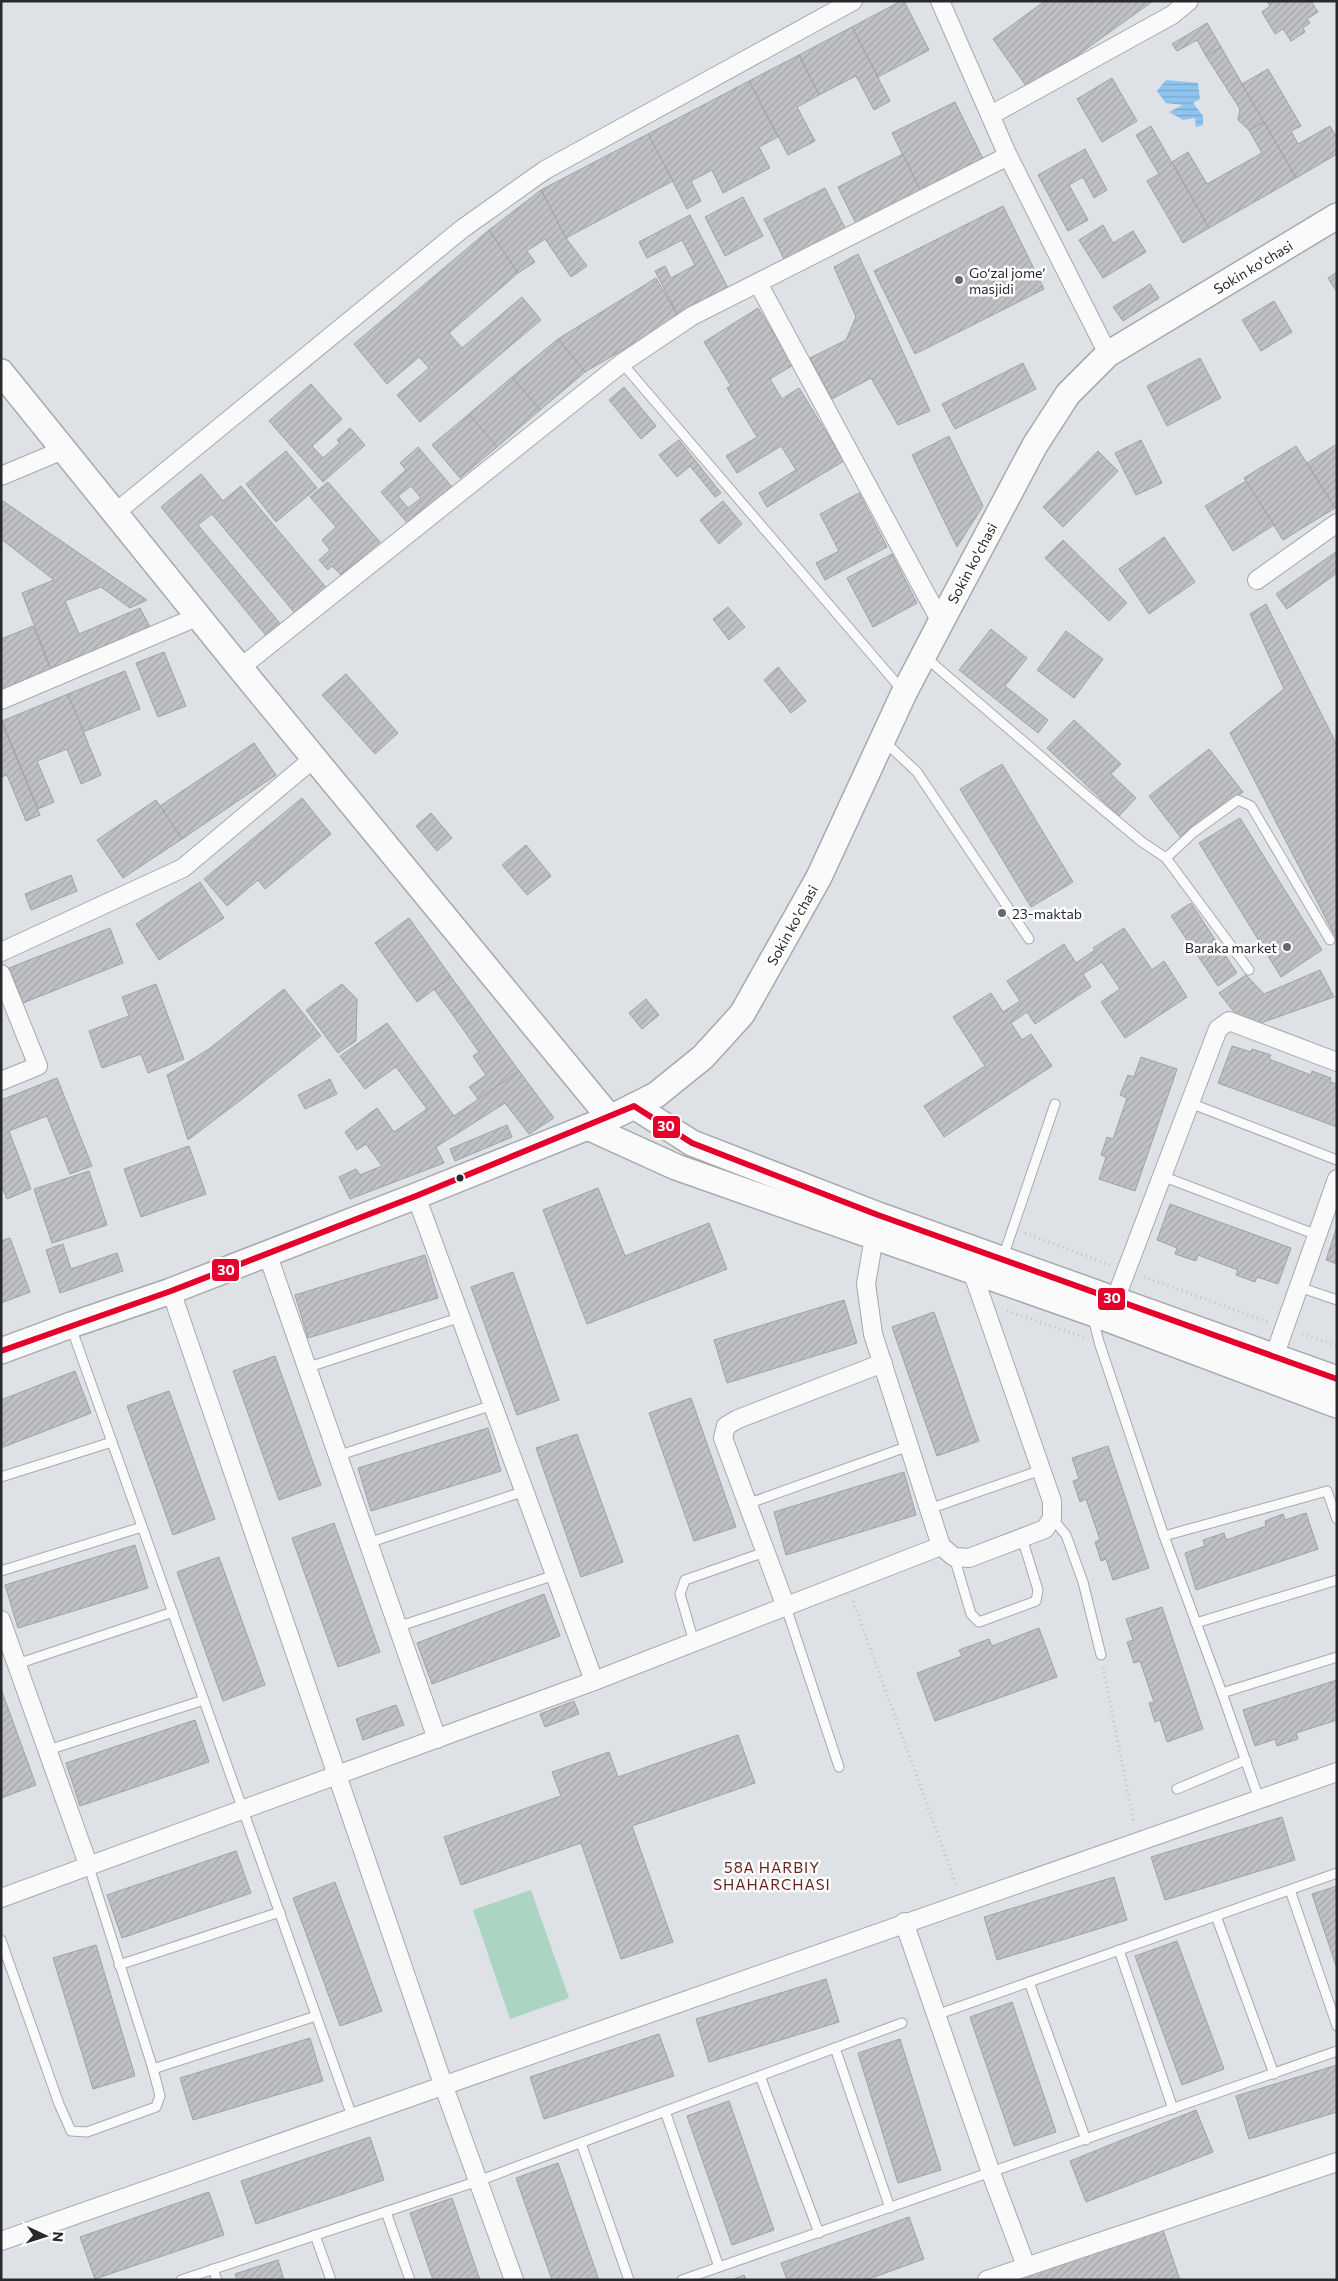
<svg xmlns="http://www.w3.org/2000/svg" width="1338" height="2281" viewBox="0 0 1338 2281" font-family="Commissioner,sans-serif">
<style>
.grass{fill:#abd4c3}
.water{fill:url(#water-rules)}
.building{fill:url(#building-hatch);stroke:#a0a2a5;fill-rule:evenodd}
.lines{fill:none;stroke-linecap:round;stroke-linejoin:round}
.lane-casing{stroke:#a7a9ac;stroke-width:11}
.street-casing{stroke:#a7a9ac;stroke-width:20}
.secondary-casing{stroke:#a7a9ac;stroke-width:28}
.path{stroke:#c0c1c3;stroke-width:3;stroke-dasharray:1 4;stroke-linecap:butt}
.lane{stroke:#fafafb;stroke-width:9}
.street{stroke:#fafafb;stroke-width:18}
.secondary{stroke:#fafafb;stroke-width:25}
.bus-1-casing{stroke:#fff;stroke-width:10}
.bus-1{stroke:#e4002b;stroke-width:6}
.poi-dot{fill:#67696d;stroke:#fff;stroke-width:2}
.bus-dot{fill:#27292c;stroke:#fff;stroke-width:2}
.labels{text-anchor:middle;dominant-baseline:central;stroke-width:5;stroke-linejoin:round;paint-order:stroke}
.street-label{font-size:14px;fill:#27292c;stroke:#fff}
.poi-label{font-size:14px;fill:#27292c;stroke:#fff;text-anchor:start}
.neighbourhood-label{font-size:15px;letter-spacing:1px;fill:#68231d;stroke:#fff}
.line-badge{stroke:#fff;stroke-width:2}
.badge-label{font-size:14px;text-anchor:middle;font-weight:bold;fill:#fff}
</style>
<defs>
<pattern id="water-rules" width="6" height="5" patternUnits="userSpaceOnUse" patternTransform="scale(1.25)"><rect width="6" height="5" fill="#8fc4ee"/><path d="M0 2.5h6" fill="none" stroke="#7ba8cc"/></pattern>
<pattern id="building-hatch" width="6" height="6" patternUnits="userSpaceOnUse" patternTransform="scale(1.25)"><rect width="6" height="6" fill="#bfc1c4"/><path d="M-1 1l2-2M0 6l6-6M5 7l2-2" fill="none" stroke="#a4a6a9"/></pattern>
</defs>
<rect width="100%" height="100%" fill="#dee1e5"/>
<!-- grass -->
<path class="grass" d="M531 1890 569 1998 510 2019 473 1910Z"/>
<!-- water -->
<path class="water" d="M1166 80 1198 83 1200 99 1193 103 1203 116V125L1196 127 1195 118 1183 120 1169 112 1183 105 1166 103 1157 91Z"/>
<!-- building -->
<g class="building">
<path d="M901 1H904L929 50 878 77 852 27Z"/>
<path d="M1045 1H1153L1029 90 993 39Z"/>
<path d="M1267 1H1311L1318 12 1307 19 1310 23 1303 28 1305 32 1291 41 1283 29 1275 34 1262 12 1270 6Z"/>
<path d="M1207 23 1221 47 1206 56 1197 40 1177 51 1172 44Z"/>
<path d="M852 27 890 101 874 110 856 76 819 95 799 55Z"/>
<path d="M1221 47 1264 122 1249 130 1238 120 1240 109 1206 56Z"/>
<path d="M799 55 819 95 797 107 815 141 788 155 749 81Z"/>
<path d="M1268 69 1301 126 1291 131 1298 144 1330 126 1337 138V154L1296 178 1242 84Z"/>
<path d="M1112 78 1137 121 1102 142 1077 99Z"/>
<path d="M749 81 778 137 759 147 770 168 723 193 712 170 691 181 701 201 687 209 648 134Z"/>
<path d="M955 102 985 163 922 194 892 133Z"/>
<path d="M1264 122 1296 178 1209 228 1172 162 1188 152 1207 184 1262 153 1249 130Z"/>
<path d="M1151 126 1209 228 1183 243 1147 181 1159 174 1136 135Z"/>
<path d="M648 134 673 181 566 238 541 190Z"/>
<path d="M1085 149 1107 190 1094 198 1083 177 1069 185 1088 220 1068 231 1038 175Z"/>
<path d="M903 154 922 194 857 226 838 187Z"/>
<path d="M825 188 847 232 786 263 764 219Z"/>
<path d="M541 190 566 238 587 266 571 277 545 239 527 251 535 262 518 273 489 230Z"/>
<path d="M743 197 763 236 725 256 705 217Z"/>
<path d="M1003 206 1044 289 915 354 874 271Z"/>
<path d="M690 215 729 290 679 317 655 271 665 266 671 278 695 265 682 240 647 258 639 242Z"/>
<path d="M1103 225 1113 243 1133 231 1146 252 1103 278 1079 240Z"/>
<path d="M489 230 518 273 449 333 462 348 522 297 541 320 420 422 397 395 429 368 419 357 387 384 354 344Z"/>
<path d="M858 254 930 411 898 425 871 378 832 399 810 358 846 340 856 317 834 267Z"/>
<path d="M1337 272V292L1328 278Z"/>
<path d="M656 278 679 317 585 372 558 339Z"/>
<path d="M1150 284 1159 298 1123 321 1113 307Z"/>
<path d="M1274 301 1292 332 1261 351 1242 320Z"/>
<path d="M758 308 793 365 770 379 782 399 799 388 844 461 767 507 759 493 796 470 781 446 737 473 726 456 757 437 727 388 731 386 704 342Z"/>
<path d="M558 339 585 372 540 410 512 377Z"/>
<path d="M1200 358 1221 398 1167 426 1147 386Z"/>
<path d="M1023 363 1036 389 955 429 942 404Z"/>
<path d="M512 377 540 410 497 447 469 414Z"/>
<path d="M311 384 342 419 312 446 323 458 340 443 337 440 350 428 365 445 323 482 269 421Z"/>
<path d="M624 387 656 426 641 439 609 400Z"/>
<path d="M469 414 497 447 460 478 432 445Z"/>
<path d="M949 436 983 506 957 547 912 455Z"/>
<path d="M679 440 721 493 715 497 690 466 677 477 659 455Z"/>
<path d="M1141 440 1162 483 1136 495 1115 453Z"/>
<path d="M1337 444V507L1335 508 1307 463Z"/>
<path d="M1296 446 1335 508 1283 540 1244 478Z"/>
<path d="M418 447 453 488 410 526 381 492 406 470 400 463ZM411 486 421 498 408 508 398 496Z"/>
<path d="M286 451 317 488 276 522 246 484Z"/>
<path d="M1098 451 1118 471 1063 527 1043 507Z"/>
<path d="M201 474 223 501 241 486 329 591 298 617 212 514 198 525 283 627 269 639 161 507Z"/>
<path d="M1246 481 1274 525 1233 551 1205 506Z"/>
<path d="M328 482 380 542 341 575 332 566 328 570 319 560 330 550 322 540 336 527 310 497Z"/>
<path d="M859 493 887 547 825 580 816 563 839 551 820 514Z"/>
<path d="M3 501 147 600 130 608 101 587 65 601 79 634 140 608 150 627 52 672 22 593 54 580 1 539V503Z"/>
<path d="M723 501 742 524 719 544 700 520Z"/>
<path d="M1164 537 1195 582 1149 614 1119 569Z"/>
<path d="M1063 540 1127 603 1109 621 1045 558Z"/>
<path d="M1337 551V573L1287 609 1276 594Z"/>
<path d="M892 554 917 603 873 627 847 578Z"/>
<path d="M1266 604 1337 745V940L1230 733 1284 689 1250 614Z"/>
<path d="M728 607 745 627 729 640 713 619Z"/>
<path d="M33 626 52 672 1 695V639Z"/>
<path d="M991 629 1027 658 1005 686 1048 720 1038 733 959 670Z"/>
<path d="M1066 631 1103 659 1074 698 1037 670Z"/>
<path d="M164 652 186 706 158 717 136 663Z"/>
<path d="M778 667 806 701 791 713 764 680Z"/>
<path d="M125 671 140 709 83 732 68 694Z"/>
<path d="M346 674 398 733 375 754 322 695Z"/>
<path d="M68 694 101 775 81 784 67 749 37 761 54 802 38 809 2 721Z"/>
<path d="M1074 720 1121 764 1111 774 1136 798 1119 816 1047 748Z"/>
<path d="M1 721 40 815 26 821 7 775 1 777Z"/>
<path d="M254 743 276 775 182 839 160 806Z"/>
<path d="M1209 749 1243 792 1182 839 1149 796Z"/>
<path d="M1002 764 1073 882 1031 907 960 789Z"/>
<path d="M302 798 331 834 265 889 258 880 227 906 204 879Z"/>
<path d="M156 800 182 839 123 878 97 840Z"/>
<path d="M431 813 452 838 437 851 416 826Z"/>
<path d="M1240 818 1322 950 1281 977 1199 843Z"/>
<path d="M526 845 551 876 527 895 502 865Z"/>
<path d="M71 875 77 891 31 910 25 894Z"/>
<path d="M200 882 224 918 159 960 136 924Z"/>
<path d="M1191 903 1237 973 1218 986 1171 916Z"/>
<path d="M409 918 451 977 417 1002 375 943Z"/>
<path d="M110 928 123 963 23 1003 9 968Z"/>
<path d="M1124 928 1152 970 1164 961 1187 997 1125 1038 1101 1002 1120 989 1102 962 1083 974 1091 987 1035 1024 1027 1012 1011 1023 1022 1040 1031 1034 1052 1066 944 1137 924 1106 985 1066 953 1017 991 993 1003 1012 1020 1001 1007 981 1064 944 1076 963 1095 950 1093 948Z"/>
<path d="M1320 970 1334 997 1258 1024 1242 1022 1219 993 1246 975 1264 994Z"/>
<path d="M451 977 470 1003 453 1015 434 989Z"/>
<path d="M156 984 184 1059 148 1073 141 1054 102 1068 89 1031 129 1016 122 997Z"/>
<path d="M342 984 357 999 356 1041 338 1053 306 1010Z"/>
<path d="M284 989 321 1036 246 1096 188 1140 167 1075 209 1049Z"/>
<path d="M646 999 659 1015 642 1029 629 1013Z"/>
<path d="M470 1003 519 1071 479 1100 469 1087 486 1075 473 1056 479 1052 453 1015Z"/>
<path d="M387 1023 454 1116 519 1071 554 1118 529 1134 505 1103 436 1147 444 1163 350 1199 339 1177 356 1169 360 1175 382 1166 366 1144 357 1150 345 1132 377 1108 394 1132 427 1109 396 1067 365 1089 340 1056Z"/>
<path d="M1232 1046 1251 1052 1252 1049 1271 1055 1269 1059 1311 1075 1312 1071 1331 1078 1330 1082 1337 1084V1127L1218 1083Z"/>
<path d="M1141 1057 1177 1069 1135 1191 1099 1179 1106 1157 1101 1155 1107 1137 1113 1139 1127 1098 1120 1095 1128 1075 1134 1077Z"/>
<path d="M57 1078 92 1166 70 1174 47 1116 9 1131 31 1189 7 1199 1 1185V1100Z"/>
<path d="M330 1079 337 1094 305 1109 298 1095Z"/>
<path d="M507 1125 512 1137 455 1161 450 1149Z"/>
<path d="M189 1146 206 1194 141 1217 124 1169Z"/>
<path d="M89 1171 107 1225 52 1243 34 1189Z"/>
<path d="M598 1188 625 1256 709 1223 727 1269 587 1324 543 1210Z"/>
<path d="M1170 1204 1291 1248 1278 1284 1257 1277 1255 1282 1236 1275 1238 1270 1198 1255 1196 1261 1175 1254 1177 1248 1157 1240Z"/>
<path d="M1337 1226V1264L1326 1260Z"/>
<path d="M10 1238 30 1292 1 1303V1241Z"/>
<path d="M63 1244 71 1269 117 1253 123 1271 60 1293 46 1250Z"/>
<path d="M425 1255 438 1298 308 1338 295 1295Z"/>
<path d="M513 1272 559 1400 517 1415 471 1287Z"/>
<path d="M844 1300 857 1343 727 1383 714 1340Z"/>
<path d="M934 1312 979 1441 937 1456 892 1327Z"/>
<path d="M275 1356 321 1485 279 1500 233 1371Z"/>
<path d="M75 1371 91 1413 1 1448V1400Z"/>
<path d="M169 1391 215 1519 173 1535 127 1406Z"/>
<path d="M691 1398 736 1527 694 1541 649 1413Z"/>
<path d="M488 1428 501 1471 371 1511 358 1468Z"/>
<path d="M577 1434 623 1562 581 1577 536 1448Z"/>
<path d="M1108 1446 1149 1568 1113 1580 1106 1559 1101 1561 1095 1542 1100 1540 1086 1499 1080 1502 1073 1481 1079 1479 1072 1458Z"/>
<path d="M904 1472 916 1515 786 1555 774 1512Z"/>
<path d="M1306 1513 1318 1549 1196 1590 1185 1553 1205 1546 1203 1540 1224 1533 1226 1540 1266 1526 1265 1521 1283 1514 1285 1520Z"/>
<path d="M334 1523 380 1652 338 1667 292 1538Z"/>
<path d="M135 1545 148 1588 18 1628 5 1585Z"/>
<path d="M219 1557 265 1685 223 1701 177 1572Z"/>
<path d="M544 1594 560 1636 432 1684 417 1643Z"/>
<path d="M1162 1607 1203 1729 1167 1742 1160 1720 1155 1722 1149 1703 1154 1702 1140 1661 1134 1663 1127 1642 1133 1640 1126 1619Z"/>
<path d="M1039 1628 1057 1677 935 1721 917 1673 962 1656 959 1650 989 1639 992 1646Z"/>
<path d="M1337 1680V1720L1296 1733 1298 1739 1277 1746 1275 1739 1255 1746 1243 1710Z"/>
<path d="M1 1689 36 1785 1 1798Z"/>
<path d="M574 1701 579 1714 545 1727 540 1714Z"/>
<path d="M396 1705 404 1725 363 1740 356 1719Z"/>
<path d="M195 1720 209 1762 80 1806 66 1763Z"/>
<path d="M738 1735 755 1783 632 1826 673 1942 621 1959 581 1843 461 1885 444 1837 561 1796 552 1772 609 1752 618 1777Z"/>
<path d="M1282 1817 1295 1860 1165 1900 1151 1857Z"/>
<path d="M236 1851 251 1893 122 1938 107 1895Z"/>
<path d="M1114 1877 1127 1920 997 1960 984 1917Z"/>
<path d="M335 1882 382 2011 340 2026 293 1898Z"/>
<path d="M1337 1886V1969L1312 1894Z"/>
<path d="M1177 1941 1224 2069 1182 2085 1135 1956Z"/>
<path d="M96 1945 135 2076 93 2089 53 1958Z"/>
<path d="M826 1979 839 2022 709 2062 696 2019Z"/>
<path d="M1012 2002 1056 2132 1014 2146 970 2017Z"/>
<path d="M659 2034 674 2076 544 2119 530 2077Z"/>
<path d="M310 2038 323 2081 193 2120 180 2078Z"/>
<path d="M900 2039 941 2170 898 2183 858 2053Z"/>
<path d="M1337 2065V2112L1249 2139 1236 2096Z"/>
<path d="M729 2101 774 2230 732 2245 687 2116Z"/>
<path d="M1196 2110 1213 2152 1086 2202 1070 2161Z"/>
<path d="M370 2137 384 2180 256 2224 241 2181Z"/>
<path d="M558 2163 599 2280H552L516 2178Z"/>
<path d="M209 2192 224 2235 95 2279 80 2237Z"/>
<path d="M452 2198 480 2280H433L410 2213Z"/>
<path d="M909 2217 924 2259 866 2280H787L781 2263Z"/>
<path d="M1162 2227 1180 2280H1016Z"/>
<path d="M278 2260 284 2280H237L235 2274Z"/>
<path d="M744 2275 746 2280H731Z"/>
</g>
<g class="lines">
<!-- lane casing -->
<g class="lane-casing">
<g id="lane">
<path d="M622 363 903 691"/>
<path d="M924 656 1094 802 1142 842 1166 858 1249 970"/>
<path d="M885 742 917 772 1029 939"/>
<path d="M1166 858 1194 832 1238 800 1251 806 1330 940"/>
<path d="M1190 1103 1337 1160"/>
<path d="M1162 1176 1317 1235"/>
<path d="M1003 1257 1055 1104"/>
<path d="M1299 1287 1337 1300"/>
<path d="M1093 1317 1099 1342 1164 1536 1222 1693 1259 1799"/>
<path d="M71 1327 353 2119"/>
<path d="M306 1368 461 1317"/>
<path d="M337 1456 493 1405"/>
<path d="M1 1477 112 1442"/>
<path d="M747 1504 909 1446"/>
<path d="M929 1509 1041 1470"/>
<path d="M1052 1518 1066 1535 1083 1582 1101 1655"/>
<path d="M1164 1536 1327 1491 1337 1519"/>
<path d="M368 1543 525 1491"/>
<path d="M954 1557 971 1614 979 1622 1036 1601 1038 1590 1022 1538"/>
<path d="M1 1571 142 1527"/>
<path d="M786 1607 839 1767"/>
<path d="M1196 1623 1337 1580"/>
<path d="M397 1627 555 1575"/>
<path d="M694 1642 680 1594 685 1580 765 1552"/>
<path d="M17 1664 173 1612"/>
<path d="M1222 1693 1337 1657"/>
<path d="M48 1750 204 1700"/>
<path d="M1177 1789 1246 1760"/>
<path d="M89 1867 153 2069 316 2016"/>
<path d="M1290 1890 1337 2026"/>
<path d="M1216 1916 1274 2074"/>
<path d="M1 1940 59 2104 71 2131 87 2132 156 2107 160 2096 153 2069"/>
<path d="M1119 1950 1173 2109"/>
<path d="M119 1965 280 1912"/>
<path d="M1029 1982 1086 2140"/>
<path d="M936 2015 1337 1873"/>
<path d="M835 2048 890 2208"/>
<path d="M760 2076 819 2233"/>
<path d="M665 2111 719 2267"/>
<path d="M581 2143 629 2280"/>
<path d="M386 2212 410 2280"/>
<path d="M315 2235 331 2280"/>
<path d="M213 2269 217 2280"/>
<path d="M181 2280 478 2181 902 2023"/>
<path d="M682 2280 1337 2051"/>
</g>
</g>
<!-- street casing -->
<g class="street-casing">
<g id="street">
<path d="M940 1 1008 156 1108 354"/>
<path d="M991 115 1172 15 1189 1"/>
<path d="M758 283 941 622"/>
<path d="M1 476 63 450"/>
<path d="M115 513 462 229 545 170 853 1"/>
<path d="M1257 580 1337 523"/>
<path d="M240 668 622 363 692 316 1008 156"/>
<path d="M1 700 199 616"/>
<path d="M1 952 183 868 314 758"/>
<path d="M1 974 38 1066 1 1081"/>
<path d="M416 1196 594 1681"/>
<path d="M267 1253 437 1739"/>
<path d="M171 1291 444 2087 514 2280"/>
<path d="M1115 1300 1218 1029 1229 1021 1337 1062"/>
<path d="M1274 1357 1337 1179"/>
<path d="M941 1546 954 1557 969 1558 1045 1529 1052 1518V1501L972 1271"/>
<path d="M786 1607 723 1438 726 1426 738 1419 883 1363"/>
<path d="M1 1620 89 1867"/>
<path d="M1 1898 594 1681 941 1546 873 1334 866 1284 874 1237"/>
<path d="M904 1922 991 2173 1026 2266"/>
<path d="M1 2241C447 2087 891 1926 1337 1772"/>
<path d="M987 2280 1337 2162"/>
</g>
</g>
<!-- secondary casing -->
<g class="secondary-casing">
<g id="secondary">
<path d="M1 372 240 668 610 1118"/>
<path d="M634 1106 692 1143 878 1215 1337 1379"/>
<path d="M588 1127 676 1167 1092 1313 1337 1405"/>
<path d="M1 1351 71 1325 171 1291 416 1196 610 1118 656 1095 703 1057 742 1014 819 877 904 693 941 622 1035 445 1068 394 1108 354 1337 216"/>
</g>
</g>
<!-- path -->
<g class="path">
<path d="M1025 1233 1110 1265"/>
<path d="M1144 1277 1268 1322"/>
<path d="M1007 1311 1084 1337"/>
<path d="M1302 1334 1337 1346"/>
<path d="M853 1601 957 1887"/>
<path d="M1103 1667 1134 1823"/>
</g>
<!-- lane -->
<use href="#lane" class="lane"/>
<!-- street -->
<use href="#street" class="street"/>
<!-- secondary -->
<use href="#secondary" class="secondary"/>
<!-- bus-1 casing -->
<g class="bus-1-casing">
<path id="bus-1" d="M1 1351 171 1291 416 1196 634 1106 692 1143 878 1215 1337 1379"/>
</g>
<!-- bus-1 -->
<use href="#bus-1" class="bus-1"/>
</g>
<!-- markers -->
<g class="poi-dot">
<circle cx="959" cy="280" r="5"/>
<circle cx="1002" cy="913" r="5"/>
<circle cx="1287" cy="947" r="5"/>
</g>
<circle class="bus-dot" cx="460" cy="1178" r="4.5"/>
<g class="labels">
<!-- street labels -->
<g class="street-label">
<text transform="translate(1253 267) rotate(-31)">Sokin ko'chasi</text>
<text transform="translate(972 563) rotate(-62)">Sokin ko'chasi</text>
<text transform="translate(792 925) rotate(-61)">Sokin ko'chasi</text>
</g>
<!-- poi labels -->
<g class="poi-label">
<text x="969" y="272">Go‘zal jome’<tspan x="969" dy="16">masjidi</tspan></text>
<text x="1012" y="913">23-maktab</text>
<text x="1277" y="947" text-anchor="end">Baraka market</text>
</g>
<!-- neighbourhood labels -->
<g class="neighbourhood-label">
<text x="772" y="1867">58A HARBIY<tspan x="772" dy="17">SHAHARCHASI</tspan></text>
</g>
</g>
<g class="line-badge">
<rect x="652" y="1115" width="29" height="24" rx="5" fill="#e4002b"/>
<rect x="211" y="1258" width="29" height="24" rx="5" fill="#e4002b"/>
<rect x="1097" y="1287" width="29" height="24" rx="5" fill="#e4002b"/>
</g>
<g class="badge-label">
<text x="666" y="1131">30</text>
<text x="226" y="1275">30</text>
<text x="1112" y="1303">30</text>
</g>
<!-- border -->
<rect width="1338" height="2281" fill="none" stroke="#27292c" stroke-width="5"/>
<!-- north arrow -->
<g transform="translate(45 2236) rotate(94)" stroke="#ffffff" stroke-width="4" paint-order="stroke">
<path d="M0-4L9 19L0 12L-9 19Z" fill="#27292c"/>
<text y="-8" font-size="14" font-weight="bold" text-anchor="middle" fill="#27292c">N</text>
</g>
</svg>
